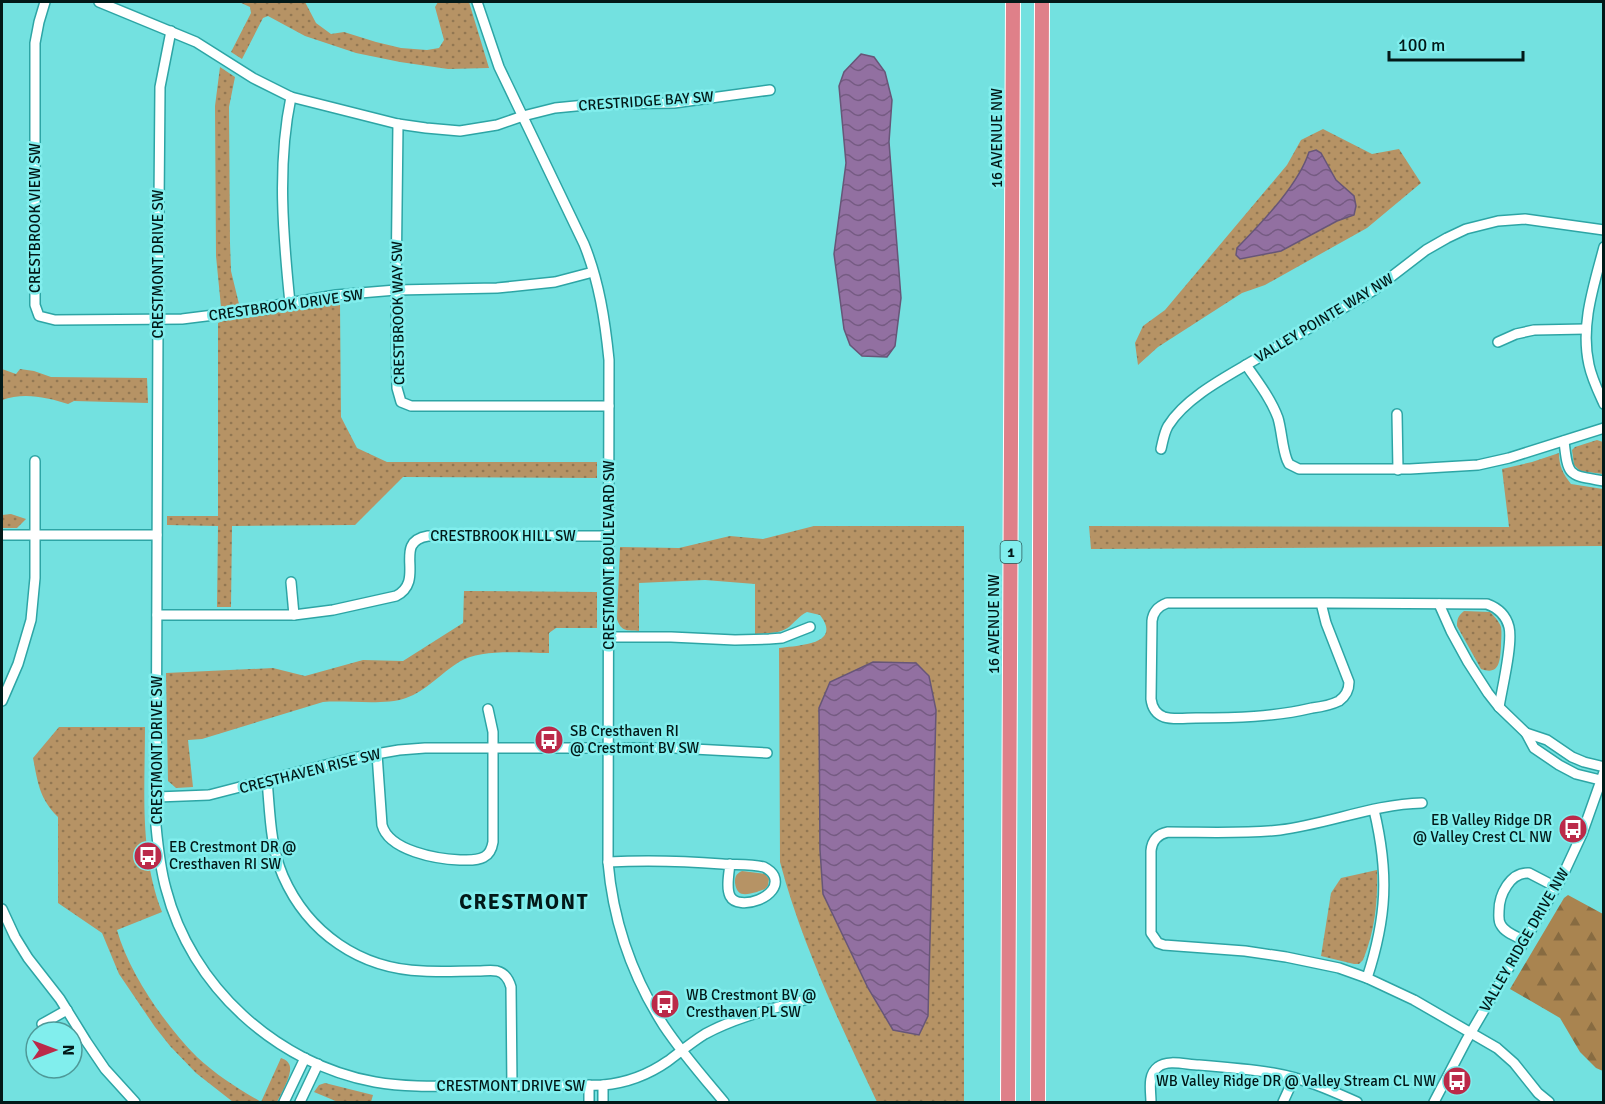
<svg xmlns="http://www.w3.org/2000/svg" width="1605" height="1104" viewBox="0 0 1605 1104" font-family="Signika,sans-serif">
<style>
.grass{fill:#b69365}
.forest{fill:url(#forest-firs)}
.park{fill:url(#park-dots)}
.water{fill:url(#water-waves);stroke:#675678;stroke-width:1.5}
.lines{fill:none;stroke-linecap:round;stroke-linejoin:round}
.minor-casing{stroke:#2da5a5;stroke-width:12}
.highway-casing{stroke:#fff;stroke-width:16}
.minor{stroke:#fff;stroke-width:9}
.highway{stroke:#df8089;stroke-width:14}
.labels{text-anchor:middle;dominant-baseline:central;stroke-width:5;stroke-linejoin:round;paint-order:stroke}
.shield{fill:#81eeed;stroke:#285958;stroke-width:1.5}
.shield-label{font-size:14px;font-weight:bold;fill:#021918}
.street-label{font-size:15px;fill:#021918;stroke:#81eeed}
.poi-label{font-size:15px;fill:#021918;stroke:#81eeed;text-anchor:start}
.district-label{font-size:21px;font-weight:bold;letter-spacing:1.5px;fill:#021918;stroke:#81eeed}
</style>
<defs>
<pattern id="forest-firs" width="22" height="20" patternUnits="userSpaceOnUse" patternTransform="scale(1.5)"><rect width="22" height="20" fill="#a98450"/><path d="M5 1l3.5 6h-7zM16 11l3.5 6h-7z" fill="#876b41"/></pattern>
<pattern id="park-dots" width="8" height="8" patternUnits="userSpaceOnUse" patternTransform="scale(1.5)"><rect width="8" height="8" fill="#b69365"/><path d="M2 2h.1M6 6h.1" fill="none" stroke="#927752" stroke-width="1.8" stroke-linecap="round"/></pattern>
<pattern id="water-waves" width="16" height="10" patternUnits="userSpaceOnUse" patternTransform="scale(1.5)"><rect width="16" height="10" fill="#9270a1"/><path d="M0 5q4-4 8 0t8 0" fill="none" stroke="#755b82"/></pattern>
</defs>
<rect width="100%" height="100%" fill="#73e1e0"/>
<!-- grass -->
<path class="grass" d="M742 871 765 874 769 879C768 883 769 885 766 888 764 890 759 891 757 892 745 895 737 897 735 883 735 876 736 874 742 871Z"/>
<!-- forest -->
<path class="forest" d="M1568 895 1603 914V1071L1596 1068 1580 1052 1560 1018 1510 989 1564 898Z"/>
<!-- park -->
<g class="park">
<path d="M239 2H305L316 23 331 34 344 32 376 42 401 48 427 50 439 48 444 40 435 7 438 2H469L489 68 448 69 400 62 356 53 305 36 268 16 263 18 242 59 231 52 251 13 250 7Z"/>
<path d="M220 67 235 77 229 107 230 243 231 271 239 304C235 308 226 309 221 307L216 256 215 106Z"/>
<path d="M1323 129 1372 154 1399 149 1421 183 1367 228 1265 285 1242 293 1158 347 1138 365 1135 343 1143 326 1165 310 1287 165 1301 140Z"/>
<path d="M340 303 341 417 357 448 387 462H597V478L403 477 355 525 232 526 231 607H217L218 526 167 525V516H218V323C226 319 231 318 240 319L326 304Z"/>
<path d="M2 369 16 374 20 369 34 371 51 377 147 378 148 403 74 401 68 404C47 397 23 392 2 400Z"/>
<path d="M1597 440 1603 442V474L1580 471 1574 465 1572 450 1575 447Z"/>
<path d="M1559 453C1559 466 1563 474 1571 484L1603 489V546L1091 549 1089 526 1509 527 1502 469 1532 462Z"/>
<path d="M11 514 26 519 17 528H2V515Z"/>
<path d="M814 526H964V1102H877C840 1024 802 945 780 862L779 648C798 645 843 645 820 615L807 612C799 616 795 622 789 627 780 634 766 633 755 634V584L705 580 639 583V631C627 630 621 632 617 619L620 547 679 548 730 536 763 539Z"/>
<path d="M464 591 597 592V628H556L549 633V653C524 653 480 648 459 662 441 673 426 691 406 698 383 706 348 700 323 702L202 739 188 740 193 787 176 788 168 781 166 673 273 668 305 676 363 660 403 661 463 623Z"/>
<path d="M1464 611 1490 612C1494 616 1499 621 1501 627 1502 633 1501 640 1501 646 1500 660 1500 676 1481 669L1457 626C1457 619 1458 616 1464 611Z"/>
<path d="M59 727H145C145 789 139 853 162 912L117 930C129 973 165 1025 197 1057 216 1075 239 1089 261 1102L281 1058C284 1059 288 1061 289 1064 294 1072 281 1094 277 1102H233L196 1073 170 1046 155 1027 119 974 102 933 58 903V817C39 798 38 783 33 758Z"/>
<path d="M1377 870C1378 900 1375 931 1363 960L1359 964H1354L1321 956 1331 893 1341 878Z"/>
<path d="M325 1083 373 1095 371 1102H338L314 1092 319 1085Z"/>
</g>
<!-- water -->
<g class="water">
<path d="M861 54 874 57 885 72 892 100 889 142 901 298 895 346 887 357 862 356 850 345 844 329 834 254 846 163 839 86 844 72Z"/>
<path d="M1316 150 1321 153 1336 180 1354 196 1356 206 1354 215 1337 221 1281 251 1240 259 1236 255 1237 248C1261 223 1298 186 1309 152Z"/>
<path d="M873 662 916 663 929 676 936 710 928 1016 919 1035 893 1030 868 988 823 894 820 850 819 708 830 682Z"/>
</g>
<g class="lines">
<!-- minor casing -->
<g class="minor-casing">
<g id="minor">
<path d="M45 2 39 22 35 43V305L39 316 55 320 182 319 230 313 336 295 396 290 497 288 555 282 593 272"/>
<path d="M99 2 196 42 253 78 291 97 398 124 426 128 460 131 497 125 523 116 555 108 596 104 674 103 770 90"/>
<path d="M477 2 499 67 584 244C599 281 605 320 609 360L608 862C613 921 632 976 664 1026 682 1053 704 1078 724 1102"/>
<path d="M171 31 160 87 158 320 156 826C158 847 160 868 166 889 191 986 276 1064 375 1082 410 1088 445 1086 480 1086 521 1086 562 1086 603 1085 626 1083 648 1075 668 1061 680 1052 692 1042 705 1034 738 1016 776 1008 811 998"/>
<path d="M398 124 396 290 397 388 401 402 411 406H609"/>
<path d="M1604 230 1525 219 1498 221 1466 229 1447 238 1426 250 1374 290 1246 365C1258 382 1271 399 1278 418 1282 432 1282 447 1287 460L1289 464 1299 469H1410L1478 465 1509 458 1604 428"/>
<path d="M1604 247C1594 285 1580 325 1589 365 1592 379 1598 391 1604 404"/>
<path d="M290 303C283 235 277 164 291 97"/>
<path d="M1498 342 1516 334 1534 330 1586 329"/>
<path d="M1397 414 1398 470"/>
<path d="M1564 441C1568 478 1569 475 1604 481"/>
<path d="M1161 449C1163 441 1164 433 1168 426 1184 400 1220 380 1246 365"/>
<path d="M2 535H157"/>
<path d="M291 582 294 615"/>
<path d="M1321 603 1326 623 1349 682C1349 690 1346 696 1339 701 1331 705 1320 707 1312 708 1274 717 1235 718 1196 718 1186 718 1173 720 1164 717 1156 714 1152 707 1151 699L1152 621C1153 611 1159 606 1167 603 1274 603 1380 603 1487 604 1498 608 1506 615 1509 627 1513 644 1502 688 1499 707"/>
<path d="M1439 604 1451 631 1468 662 1488 693 1499 707 1526 733 1534 748 1559 765 1576 774 1604 781"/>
<path d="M157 615H294L333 610 396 596C427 580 391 542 428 536H608"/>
<path d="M608 637H671L735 640 769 639 782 638 810 627"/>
<path d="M2 701 18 664 31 620 35 578V461"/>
<path d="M1526 733 1547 740 1572 757 1584 762 1604 767"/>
<path d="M377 754 382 825C389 851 437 859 460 860 468 860 477 861 484 857 490 854 492 848 493 842V732L488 709"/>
<path d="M267 780C270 812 270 846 283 876 308 933 360 969 423 971 441 972 460 971 478 971 484 971 491 970 497 971 505 973 509 980 511 987L512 1086"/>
<path d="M157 797 209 795 353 758 399 750 425 748H675L767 753"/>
<path d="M1422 803C1374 804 1328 824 1280 830 1243 834 1205 832 1168 832 1158 834 1152 840 1151 851V933L1158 943 1164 945 1245 951 1286 957 1339 968 1367 978 1414 1000 1497 1048 1514 1063 1538 1093 1549 1102"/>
<path d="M608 862C647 860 684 861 722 864 736 865 751 864 764 867 768 869 772 872 774 876 783 897 738 912 730 896 726 888 729 873 730 864"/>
<path d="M2 909 15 937 28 958 60 999 86 1041 105 1069 135 1102"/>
<path d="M1525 941C1518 937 1505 933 1501 925 1498 921 1499 916 1499 911 1499 895 1510 872 1529 873L1556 887"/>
<path d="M1367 978C1387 917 1389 873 1374 810"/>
<path d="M42 1024 67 1010"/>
<path d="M589 1085V1102"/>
<path d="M603 1085V1102"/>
<path d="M284 1102 305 1058"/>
<path d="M300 1102 318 1064"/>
<path d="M1151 1102C1151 1091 1147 1075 1158 1067 1168 1059 1187 1065 1199 1065 1224 1067 1249 1069 1273 1073 1303 1078 1330 1090 1357 1102"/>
<path d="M1283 1102 1294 1078"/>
<path d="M1434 1102 1466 1041 1562 877 1582 834 1604 772"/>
</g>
</g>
<!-- highway casing -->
<g class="highway-casing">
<g id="highway">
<path d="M1008 1102 1013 2"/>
<path d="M1038 1102 1042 2"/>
</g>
</g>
<!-- minor -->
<use href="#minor" class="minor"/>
<!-- highway -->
<use href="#highway" class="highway"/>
</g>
<!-- icons -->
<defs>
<g id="bus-disc" transform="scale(1.5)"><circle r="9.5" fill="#bb2a49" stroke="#81eeed"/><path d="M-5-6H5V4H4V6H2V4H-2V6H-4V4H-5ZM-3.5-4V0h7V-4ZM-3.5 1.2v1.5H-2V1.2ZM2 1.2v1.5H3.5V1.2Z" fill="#fff"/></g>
</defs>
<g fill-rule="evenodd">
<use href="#bus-disc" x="549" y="740"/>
<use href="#bus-disc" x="1573" y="829"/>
<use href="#bus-disc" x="148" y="856"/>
<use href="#bus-disc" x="665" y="1004"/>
<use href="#bus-disc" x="1457" y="1081"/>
</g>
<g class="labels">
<!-- shield labels -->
<rect class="shield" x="1000.5" y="541" width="21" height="22" rx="4.5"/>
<g class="shield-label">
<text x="1011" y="552">1</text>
</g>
<!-- street labels -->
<g class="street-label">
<text transform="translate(646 101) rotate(-4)">CRESTRIDGE BAY SW</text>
<text transform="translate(997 138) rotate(-90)">16 AVENUE NW</text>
<text transform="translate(35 218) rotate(-90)">CRESTBROOK VIEW SW</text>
<text transform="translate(158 264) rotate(-90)">CRESTMONT DRIVE SW</text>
<text transform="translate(286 305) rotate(-8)">CRESTBROOK DRIVE SW</text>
<text transform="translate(398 313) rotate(-91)">CRESTBROOK WAY SW</text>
<text transform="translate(1324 318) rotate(-31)">VALLEY POINTE WAY NW</text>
<text x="503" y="536">CRESTBROOK HILL SW</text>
<text transform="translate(609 555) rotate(-90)">CRESTMONT BOULEVARD SW</text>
<text transform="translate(994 624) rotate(-90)">16 AVENUE NW</text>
<text transform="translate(157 750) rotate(-90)">CRESTMONT DRIVE SW</text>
<text transform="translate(310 771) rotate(-14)">CRESTHAVEN RISE SW</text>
<text transform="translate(1524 940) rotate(-60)">VALLEY RIDGE DRIVE NW</text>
<text x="511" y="1086">CRESTMONT DRIVE SW</text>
</g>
<!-- poi labels -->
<g class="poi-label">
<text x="570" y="731">SB Cresthaven RI<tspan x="570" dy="17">@ Crestmont BV SW</tspan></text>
<text x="1552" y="820" text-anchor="end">EB Valley Ridge DR<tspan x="1552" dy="17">@ Valley Crest CL NW</tspan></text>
<text x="169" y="847">EB Crestmont DR @<tspan x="169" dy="17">Cresthaven RI SW</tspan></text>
<text x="686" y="995">WB Crestmont BV @<tspan x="686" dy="17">Cresthaven PL SW</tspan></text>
<text x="1436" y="1081" text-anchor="end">WB Valley Ridge DR @ Valley Stream CL NW</text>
</g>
<!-- district labels -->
<g class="district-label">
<text x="524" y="902">CRESTMONT</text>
</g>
</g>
<!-- border -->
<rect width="1605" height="1104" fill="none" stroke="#021918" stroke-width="6"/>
<!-- north arrow -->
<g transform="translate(54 1050) rotate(90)"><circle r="28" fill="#81eeed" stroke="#4e9998" stroke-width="1.5"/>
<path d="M0-4.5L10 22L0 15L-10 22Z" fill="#bb2a49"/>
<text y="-9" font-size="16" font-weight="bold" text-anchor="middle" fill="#021918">N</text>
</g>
<!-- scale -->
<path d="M1389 51v9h134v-9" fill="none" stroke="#021918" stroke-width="3"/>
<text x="1398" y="51" font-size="18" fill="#021918" stroke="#81eeed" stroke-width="4.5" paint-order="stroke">100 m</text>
</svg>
